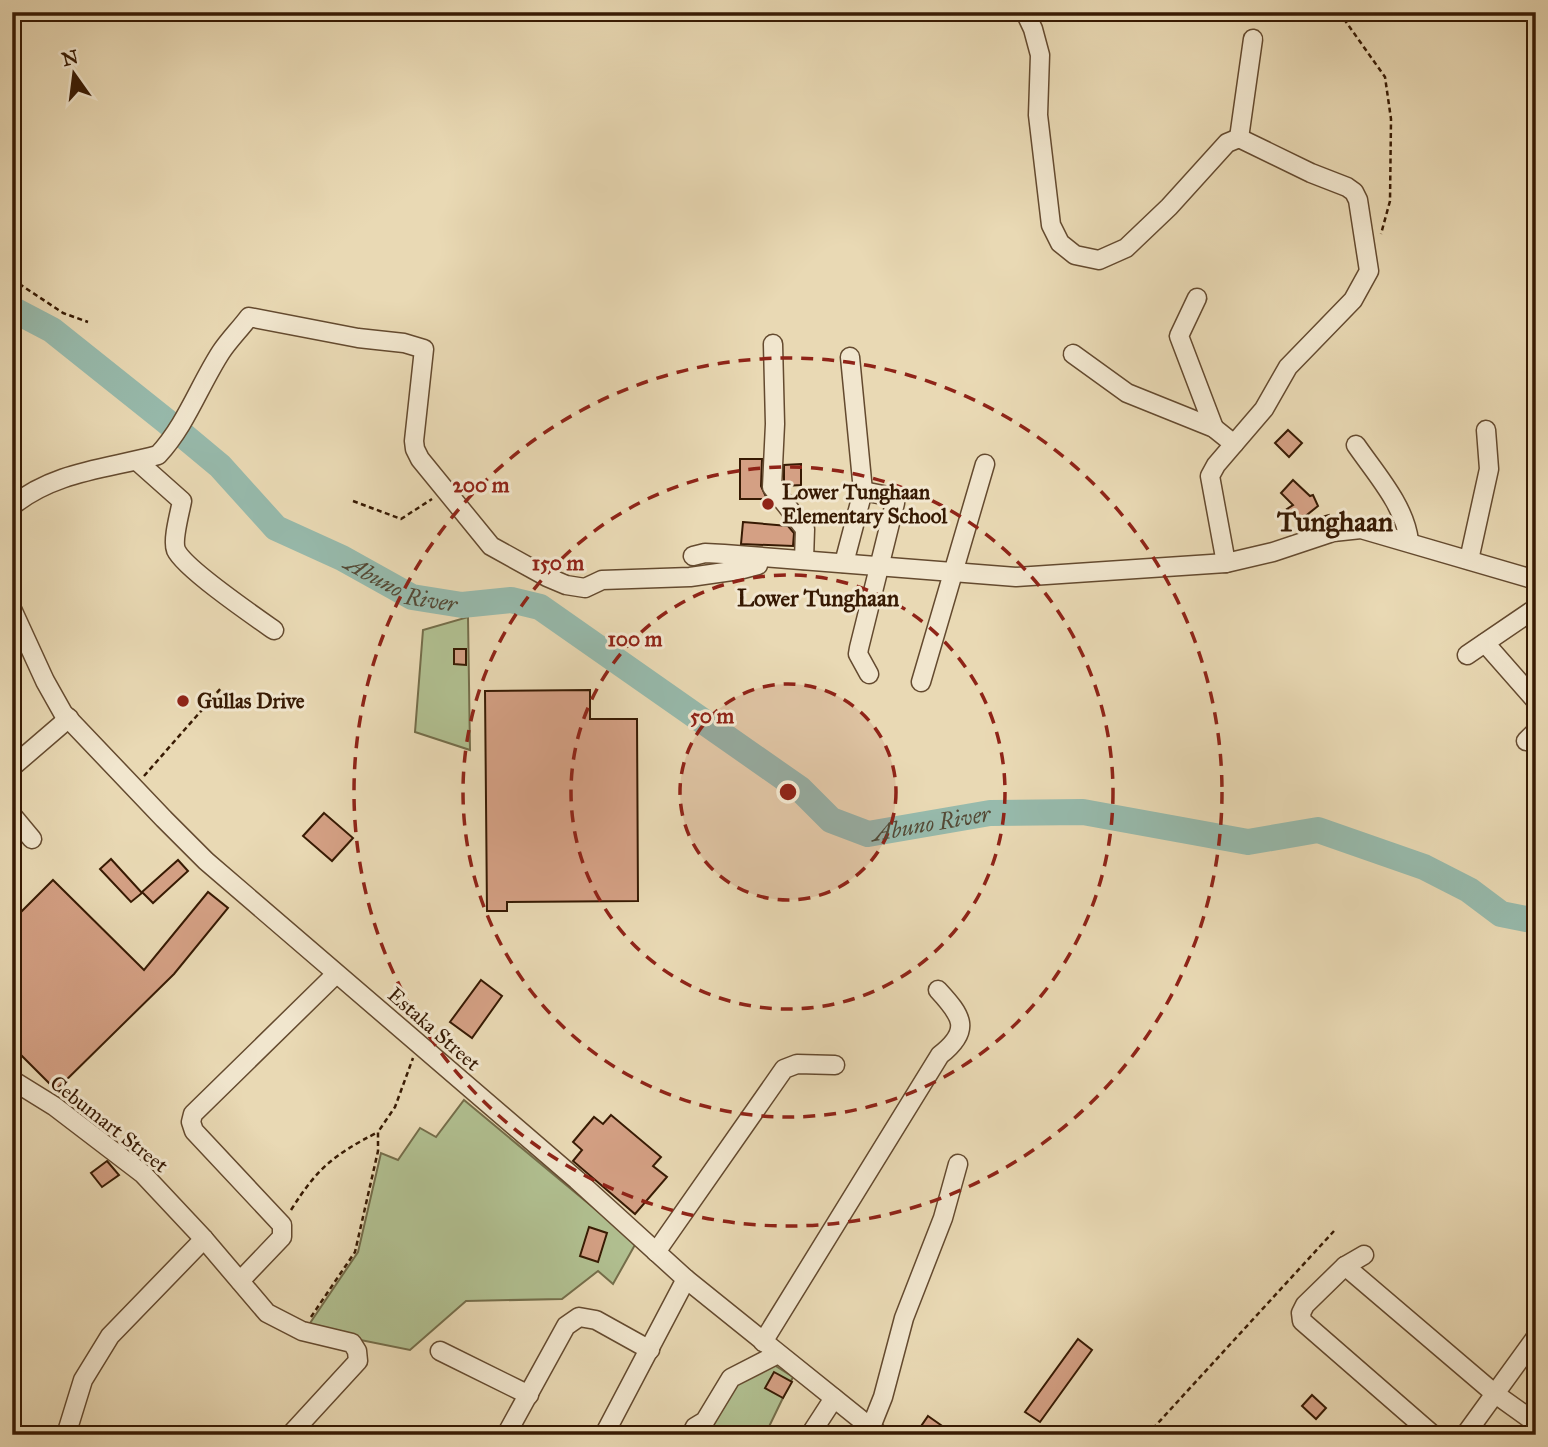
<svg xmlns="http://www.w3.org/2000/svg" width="1548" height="1447" viewBox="0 0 1548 1447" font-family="'IM FELL Great Primer',serif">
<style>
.green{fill:#b1c091;stroke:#746d4a;stroke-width:2}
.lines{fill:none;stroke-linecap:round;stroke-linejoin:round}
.river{stroke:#97baac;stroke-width:26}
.building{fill:#d4a084;stroke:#371a03;stroke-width:2}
.minor-casing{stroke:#644a2f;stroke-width:21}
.path{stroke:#371a03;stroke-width:2.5;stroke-dasharray:5 3.5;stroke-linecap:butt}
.minor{stroke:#f1e6ce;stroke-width:18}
.ring{fill:none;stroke:#8f2418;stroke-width:3.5;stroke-dasharray:12 9}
.poi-dot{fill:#8f2418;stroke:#f1e6ce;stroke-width:2.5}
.labels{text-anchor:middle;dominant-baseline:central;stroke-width:6;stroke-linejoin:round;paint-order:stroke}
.poi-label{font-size:21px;font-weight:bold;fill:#371a03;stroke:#f1e6ce;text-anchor:start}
.street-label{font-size:21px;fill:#371a03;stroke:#f1e6ce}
.water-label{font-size:23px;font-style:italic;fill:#544a36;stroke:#f1e6ce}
.neighbourhood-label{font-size:23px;font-weight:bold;fill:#371a03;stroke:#f1e6ce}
.district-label{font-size:28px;font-weight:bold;fill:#371a03;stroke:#f1e6ce}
.centre{fill:#8f2418;stroke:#f1e6ce;stroke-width:3.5}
.ring-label{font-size:21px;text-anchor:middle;font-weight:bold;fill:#8f2418;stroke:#f1e6ce;stroke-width:6;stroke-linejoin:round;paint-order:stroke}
</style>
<rect width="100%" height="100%" fill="#e9d9b4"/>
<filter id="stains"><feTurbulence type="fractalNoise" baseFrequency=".00286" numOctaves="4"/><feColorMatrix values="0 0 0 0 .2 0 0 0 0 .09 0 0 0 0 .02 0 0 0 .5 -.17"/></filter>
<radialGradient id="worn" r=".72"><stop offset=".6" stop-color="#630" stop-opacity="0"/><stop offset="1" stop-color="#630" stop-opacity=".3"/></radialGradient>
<!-- green -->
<g class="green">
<path d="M468 617 470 750 415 732 423 630Z"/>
<path d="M464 1100 636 1243 613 1284 598 1271 562 1299 466 1301 410 1350 306 1329 358 1252 381 1153 398 1160 420 1128 436 1137Z"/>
<path d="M771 1363 793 1377 765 1435 706 1433 734 1381Z"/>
</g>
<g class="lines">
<!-- river -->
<path class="river" id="s1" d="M12 309 52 330 166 421 220 466 276 528 342 558 412 597 462 605 511 600 540 607 800 789 831 820 868 834 990 813 1083 812 1248 842 1318 830 1424 867 1469 890 1501 914 1536 921"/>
</g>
<!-- building -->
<g class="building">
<path d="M1288 430 1302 443 1289 457 1275 443Z"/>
<path d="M740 459H762L761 486 767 499H740Z"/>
<path d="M801 464V485L785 486 784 483V465Z"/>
<path d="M1293 480 1310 496 1313 495 1318 506 1298 522 1287 509 1293 505 1281 493Z"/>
<path d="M1329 515 1330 521 1316 526 1314 519Z"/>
<path d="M743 522 788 526 794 533 793 546 741 544Z"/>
<path d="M454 649H466V665L454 664Z"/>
<path d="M590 690V719H637L638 901 507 902V911H487L485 691Z"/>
<path d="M324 813 353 838 332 861 303 836Z"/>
<path d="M111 859 142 893 131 902 100 869Z"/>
<path d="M178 860 188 871 153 903 142 892Z"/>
<path d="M53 880 144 970 208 892 228 908 174 974 56 1090 12 1046V921Z"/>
<path d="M481 980 502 996 472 1038 450 1022Z"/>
<path d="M611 1115 661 1157 653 1166 667 1177 635 1214 573 1161 582 1150 573 1142 594 1117 603 1124Z"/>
<path d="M107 1161 119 1175 102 1187 91 1173Z"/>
<path d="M589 1227 607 1233 598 1262 580 1256Z"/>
<path d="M1078 1339 1092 1350 1040 1422 1025 1412Z"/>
<path d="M774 1372 792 1382 783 1398 765 1388Z"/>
<path d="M1312 1395 1326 1408 1316 1419 1302 1406Z"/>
<path d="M928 1416 955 1435H915Z"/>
</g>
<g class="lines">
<!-- minor casing -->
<g class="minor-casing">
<g id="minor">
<path d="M1025 12 1033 29 1040 55 1038 115 1051 225 1060 243 1075 255 1099 260 1126 248 1169 207 1227 143 1239 138 1311 173 1347 187 1354 192 1358 200 1369 271 1353 300 1288 367 1264 409 1216 465 1210 476 1226 563"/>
<path d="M1239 138 1253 39"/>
<path d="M1197 298 1179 336 1214 428"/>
<path d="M773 344 775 424 772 487 805 529 804 560"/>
<path d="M1073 354 1127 393 1214 428 1234 444"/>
<path d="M1356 445C1376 474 1405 506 1409 541"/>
<path d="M137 461 182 501C180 512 172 540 176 550 184 568 254 616 274 630"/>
<path d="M863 491 888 496 895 503 859 648 858 654 869 674"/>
<path d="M12 506C55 471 107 469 158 455 186 425 199 386 221 352 229 340 240 329 249 317L358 338 404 343 424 349 414 441 415 449 420 459 491 546 547 577 566 585 585 588 602 580 690 577 739 570 758 565 760 557"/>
<path d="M693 556 705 553 724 554 1016 577 1226 563 1273 552 1333 532 1361 529 1536 580"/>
<path d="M1469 560 1489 469 1486 430"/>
<path d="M844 563 863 491 850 357"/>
<path d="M12 609 45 681 63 713 164 819 206 861 577 1180 686 1279 880 1435"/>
<path d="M1485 643 1536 701"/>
<path d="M1467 655 1536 608"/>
<path d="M921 682 985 464"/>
<path d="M1526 741 1536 731"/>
<path d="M12 767 69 718"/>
<path d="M12 815 32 839"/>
<path d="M12 1080 54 1106 143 1174 204 1239 267 1313 302 1331 352 1343 357 1351 358 1361 290 1435"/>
<path d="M656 1252 784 1069 797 1064 835 1065"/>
<path d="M1364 1255 1345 1266 1305 1305 1301 1313 1302 1321 1433 1435"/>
<path d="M1345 1266 1494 1393 1536 1423"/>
<path d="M240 1281 282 1237V1225L194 1131 191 1122 193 1114 336 974"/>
<path d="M763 1342 940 1055C972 1030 962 1016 938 990"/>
<path d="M440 1351 529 1395"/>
<path d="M871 1427 883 1397 904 1318 943 1218 958 1164"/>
<path d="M66 1435 83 1380 110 1336 204 1239"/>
<path d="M506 1435 566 1326 579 1317 596 1320 650 1350"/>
<path d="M604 1435 686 1279"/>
<path d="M691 1435 695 1427 705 1421 731 1378 778 1354"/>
<path d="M810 1435 834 1398"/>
<path d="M1465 1435 1536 1337"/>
</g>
</g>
<!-- path -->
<g class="path">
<path d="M1339 12 1385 77 1391 119 1390 201 1381 234"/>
<path d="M12 279 63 313 88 322"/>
<path d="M353 501 401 519 432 499"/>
<path d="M144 776 222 687"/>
<path d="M291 1210C318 1167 334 1155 378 1132"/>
<path d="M311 1317 355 1252 378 1151V1132L395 1107 413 1058"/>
<path d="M1147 1435 1334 1231"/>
</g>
<!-- minor -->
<use href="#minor" class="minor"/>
</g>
<!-- distance rings -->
<circle cx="788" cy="792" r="108" fill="#8f2418" fill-opacity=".12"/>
<g class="ring">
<circle cx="788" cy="792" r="108"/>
<circle cx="788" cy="792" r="217"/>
<circle cx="788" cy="792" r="325"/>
<circle cx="788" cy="792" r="434"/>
</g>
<!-- markers -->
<g class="poi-dot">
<circle cx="768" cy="504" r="7"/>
<circle cx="183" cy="701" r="7"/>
</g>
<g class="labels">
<!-- poi labels -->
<g class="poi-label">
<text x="782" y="492">Lower Tunghaan<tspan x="782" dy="24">Elementary School</tspan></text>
<text x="197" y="701">Gullas Drive</text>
</g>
<!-- street labels -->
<g class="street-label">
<text transform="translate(434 1029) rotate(41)">Estaka Street</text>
<text transform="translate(109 1124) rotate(38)">Cebumart Street</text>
</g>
<!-- water labels -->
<g class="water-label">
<text stroke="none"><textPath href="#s1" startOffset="483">Abuno River</textPath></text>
<text stroke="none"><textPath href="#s1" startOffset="1092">Abuno River</textPath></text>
</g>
<!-- neighbourhood labels -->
<g class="neighbourhood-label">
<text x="818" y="598">Lower Tunghaan</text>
</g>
<!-- district labels -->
<g class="district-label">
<text x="1335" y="521">Tunghaan</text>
</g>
</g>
<circle cx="788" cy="792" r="10" class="centre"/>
<g class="ring-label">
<text x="481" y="492">200 m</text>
<text x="558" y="570">150 m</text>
<text x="635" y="646">100 m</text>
<text x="712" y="723">50 m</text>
</g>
<!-- margin -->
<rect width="1548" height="1447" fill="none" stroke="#e9d9b4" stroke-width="42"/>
<rect x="14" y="14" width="1520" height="1419" fill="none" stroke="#371a03" stroke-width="3.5"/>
<rect x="21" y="21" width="1506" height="1405" fill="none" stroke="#371a03" stroke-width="2"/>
<!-- north arrow -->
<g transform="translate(74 74) rotate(346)" stroke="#f1e6ce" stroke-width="5" paint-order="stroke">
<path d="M0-5L12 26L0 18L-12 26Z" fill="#371a03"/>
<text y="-10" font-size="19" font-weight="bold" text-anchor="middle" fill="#371a03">N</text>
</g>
<rect width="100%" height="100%" filter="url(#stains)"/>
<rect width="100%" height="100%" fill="url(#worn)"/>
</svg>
